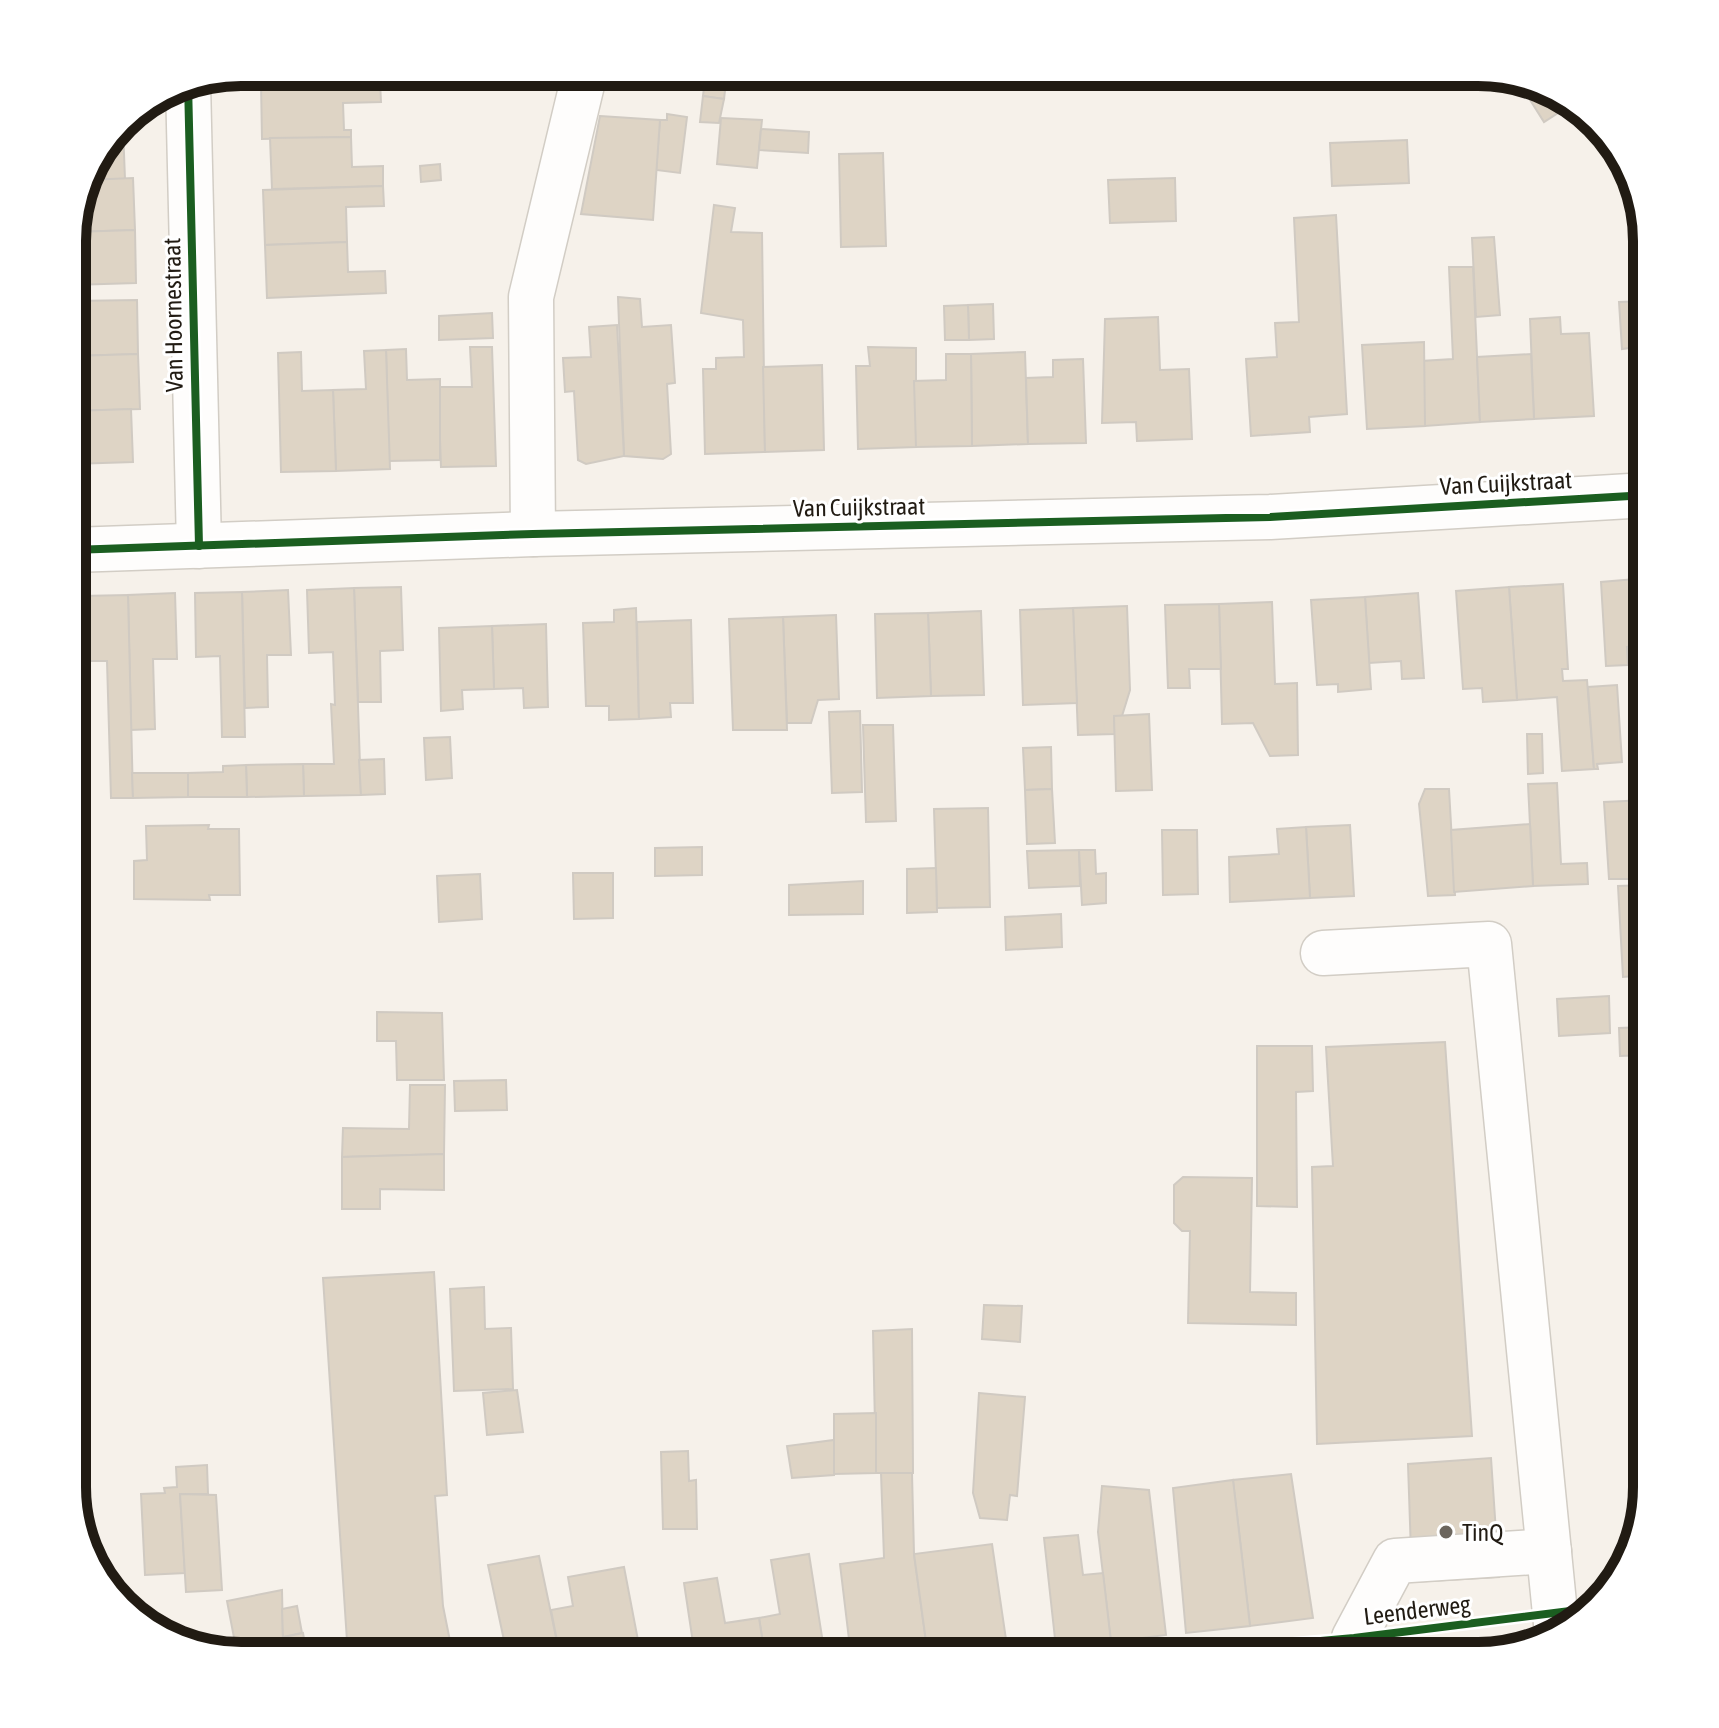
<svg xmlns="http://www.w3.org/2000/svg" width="1719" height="1728" viewBox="0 0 1719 1728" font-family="'Asap Condensed',sans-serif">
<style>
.building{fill:#ded4c5;stroke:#d0cac2;stroke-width:2}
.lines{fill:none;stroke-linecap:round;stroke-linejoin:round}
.minor-casing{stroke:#d2cdc5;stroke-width:47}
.minor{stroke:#fefdfc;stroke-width:44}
.cycleway-casing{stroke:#fff;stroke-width:13}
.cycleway{stroke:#1b5e20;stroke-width:8}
.poi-dot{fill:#6c665e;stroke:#fff;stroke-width:3}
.labels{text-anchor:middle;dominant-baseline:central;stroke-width:6;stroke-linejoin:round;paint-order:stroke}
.street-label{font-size:24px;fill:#211b13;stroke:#fff}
.poi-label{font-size:24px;fill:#211b13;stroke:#fff;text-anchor:start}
.rim{fill:none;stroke:#211b13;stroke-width:10}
</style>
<rect width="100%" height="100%" fill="#f6f1ea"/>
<!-- building -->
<g class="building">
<path d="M706 72 727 74 724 99 703 96Z"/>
<path d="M815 72H857L856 81 814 77Z"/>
<path d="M857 72H909L893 86 856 81Z"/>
<path d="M342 81 380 82 381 102 343 103 344 130H351V137L262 139 261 83Z"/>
<path d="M1541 86 1552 89 1572 104 1544 122 1527 95Z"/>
<path d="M703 96 724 99 719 123 700 122Z"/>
<path d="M667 114 687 117 680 173 656 170 660 120H667Z"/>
<path d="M600 116 660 120 653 220 581 214Z"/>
<path d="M721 118 762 120 757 168 717 164Z"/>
<path d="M118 128H123L125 179 86 180 90 166Z"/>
<path d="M761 129 809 132 808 153 759 150Z"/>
<path d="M351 137 352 167 383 166V186L272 189 270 138Z"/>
<path d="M1407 140 1409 183 1332 186 1330 143Z"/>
<path d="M883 153 886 246 841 247 839 154Z"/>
<path d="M440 164 441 180 421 182 420 166Z"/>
<path d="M133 178 135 230 72 232 86 180Z"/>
<path d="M1175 178 1176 221 1110 223 1108 180Z"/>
<path d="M383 186 384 206 346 207 347 242 265 245 263 190Z"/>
<path d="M714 205 735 208 731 232 762 233 765 452 705 454 703 369H716V358L744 357 743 320 701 313Z"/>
<path d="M1336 215 1347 414 1309 417 1310 432 1251 436 1246 359 1277 357 1275 323 1299 322 1294 218Z"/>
<path d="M135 230 136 283 72 285V232Z"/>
<path d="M1494 237 1500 315 1476 317 1472 238Z"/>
<path d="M347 242 348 272 385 271 386 293 267 298 265 245Z"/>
<path d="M1449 267H1473L1480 422 1425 426 1421 361 1453 359Z"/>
<path d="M618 297 640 299 642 327 671 325 675 383 667 384 671 454 663 459 624 456Z"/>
<path d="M137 300 138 354 72 356V301Z"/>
<path d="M1647 301V412L1641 413 1637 347 1622 349 1619 302Z"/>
<path d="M993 304 994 339 969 340 968 305Z"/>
<path d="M968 305 969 340H945L944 306Z"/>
<path d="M492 313 493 338 439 340V316Z"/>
<path d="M1158 317 1160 370 1189 369 1192 439 1137 441 1136 422 1102 423 1105 319Z"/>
<path d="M1560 317 1561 334 1589 333 1594 416 1534 419 1530 319Z"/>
<path d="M617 325 624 456 586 464 578 460 574 391 565 392 563 358 591 357 589 327Z"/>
<path d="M1424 342 1425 426 1367 429 1362 345Z"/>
<path d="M470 347H492L496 466 441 467 438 387H472Z"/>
<path d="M868 347 916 348V447L858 449 856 366H870Z"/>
<path d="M406 349 407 380 440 379V460L389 461 386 350Z"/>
<path d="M386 350 390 469 336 471 333 390 366 389 364 351Z"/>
<path d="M301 352 302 391 333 390 336 471 281 472 278 353Z"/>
<path d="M1025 352 1028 444 972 446 971 354Z"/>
<path d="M138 354 140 409 72 411V356Z"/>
<path d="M946 354H971L972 446 916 447 914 381 946 380Z"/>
<path d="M1531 354 1534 419 1480 422 1477 357Z"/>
<path d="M1083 359 1086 443 1028 444 1026 378 1053 377V360Z"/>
<path d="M822 365 824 450 765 452 763 367Z"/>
<path d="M131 409 133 462 72 464V411Z"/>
<path d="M1647 578V645L1627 647 1628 665 1606 666 1601 582Z"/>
<path d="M1563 584 1568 669H1562L1563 681 1587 680 1594 769 1562 771 1557 697 1517 700 1509 587Z"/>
<path d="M401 587 403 650 380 651 381 702H358L354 588Z"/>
<path d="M1509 587 1517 700 1483 702 1482 688 1463 689 1456 591Z"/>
<path d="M354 588 361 795 304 796 303 764H334L331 704 335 705 333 652 309 653 307 590Z"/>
<path d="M288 590 291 655H267L268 707 245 708 242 592Z"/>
<path d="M242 592 245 737H222L220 656 196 657 195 593Z"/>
<path d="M175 593 177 659H153L155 729 131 730 128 595Z"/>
<path d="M1418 593 1424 678 1402 679 1401 661 1369 663 1365 597Z"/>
<path d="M128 595 133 798H111L107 661H83L81 596Z"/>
<path d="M1365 597 1371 689 1338 692V684L1317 685 1311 600Z"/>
<path d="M1272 602 1275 684 1297 683 1298 755 1270 756 1253 723 1222 724 1219 604Z"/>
<path d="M1219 604 1221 669H1189L1190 688H1168L1165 605Z"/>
<path d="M1127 606 1130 690 1122 716H1114L1115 734 1078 735 1073 608Z"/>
<path d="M636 608 639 719 609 720V706H586L583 623 614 622V610Z"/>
<path d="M1073 608 1077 703 1023 705 1020 610Z"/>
<path d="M981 611 984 695 931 696 928 613Z"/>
<path d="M928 613 931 696 877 698 875 614Z"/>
<path d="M836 615 839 699 818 700 811 723H787L783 617Z"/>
<path d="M783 617 787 730H733L729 619Z"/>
<path d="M691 620 693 703H670L671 717 639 719 637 622Z"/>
<path d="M546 624 548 707 524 708 523 688 494 689 492 626Z"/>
<path d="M492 626 494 689 462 690 463 709 441 711 439 628Z"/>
<path d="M1617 685 1622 762 1597 764 1598 769H1594L1588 687Z"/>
<path d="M860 711 862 792 832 793 829 712Z"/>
<path d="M1149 714 1152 790 1116 791 1114 716Z"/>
<path d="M863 725H893L896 821 866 822Z"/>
<path d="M1527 734H1542L1543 773 1528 774Z"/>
<path d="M450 737 452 778 426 780 424 738Z"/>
<path d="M1051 747 1052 789 1025 790 1023 748Z"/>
<path d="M384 759 385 794 361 795 359 760Z"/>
<path d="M303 764 304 796 247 797 246 765Z"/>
<path d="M246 765 247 797H188V773L223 772V766Z"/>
<path d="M132 773H188V797L133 798Z"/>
<path d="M1557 783 1561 864 1587 863 1588 884 1533 886 1528 784Z"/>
<path d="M1052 789 1055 843 1027 844 1025 790Z"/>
<path d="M1425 789H1449L1455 895 1428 896 1419 804Z"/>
<path d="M1647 800V879H1609L1604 802Z"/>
<path d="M988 808 990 907 937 908 934 809Z"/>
<path d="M1530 824 1533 886 1454 892 1451 830Z"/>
<path d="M209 825 208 829H239L240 895H209L210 900 134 899V861L147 860 146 826Z"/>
<path d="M1350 825 1354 896 1310 898 1306 827Z"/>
<path d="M1306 827 1310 898 1230 902 1229 857 1279 854 1277 829Z"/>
<path d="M1162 830H1197L1198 894 1163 895Z"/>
<path d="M702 847V875L655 876V848Z"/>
<path d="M1079 850 1080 886 1029 888 1027 851Z"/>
<path d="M1079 850H1095L1096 874 1106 873V903L1082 905Z"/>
<path d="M936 868 937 912 907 913V869Z"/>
<path d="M573 873H613V918L574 919Z"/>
<path d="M480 874 482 919 439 922 437 876Z"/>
<path d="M863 881V914L789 915V885Z"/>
<path d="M1647 885V975L1623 977 1618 886Z"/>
<path d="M1061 914 1062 947 1006 950 1005 917Z"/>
<path d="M1609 996 1610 1033 1559 1036 1557 999Z"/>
<path d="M377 1012 442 1013 444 1080H397L396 1041H377Z"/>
<path d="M1646 1027 1647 1055 1620 1056 1619 1028Z"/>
<path d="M1445 1042 1472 1436 1317 1444 1312 1167 1333 1166 1326 1047Z"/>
<path d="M1257 1046H1312L1313 1091 1296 1092 1297 1207 1257 1206Z"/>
<path d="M506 1080 507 1110 455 1111 454 1081Z"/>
<path d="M410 1085H445L444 1154 342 1157 343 1128 409 1129Z"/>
<path d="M444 1154V1190L380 1189V1209H342V1157Z"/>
<path d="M1183 1177 1252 1178 1250 1292 1296 1293V1325L1188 1323 1190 1231H1182L1174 1223V1185Z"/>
<path d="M434 1272 447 1495 435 1496 443 1606 453 1656H348L323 1278Z"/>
<path d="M484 1287 485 1329 511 1328 513 1389 454 1391 450 1289Z"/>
<path d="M984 1305 1022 1306 1020 1342 982 1339Z"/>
<path d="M912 1329 913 1473H876L873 1331Z"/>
<path d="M517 1390 523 1432 487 1435 483 1393Z"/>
<path d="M979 1393 1025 1397 1017 1496 1010 1495 1007 1520 980 1518 973 1493Z"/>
<path d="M876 1413V1473L834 1474V1414Z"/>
<path d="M834 1440V1475L792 1478 787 1446Z"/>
<path d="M688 1451 689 1481 696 1480 697 1529H663L661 1452Z"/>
<path d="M1491 1458 1499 1577 1412 1582 1408 1464Z"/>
<path d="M207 1465 208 1494H180L185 1573 145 1575 141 1494 165 1493 164 1488 177 1487 176 1467Z"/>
<path d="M881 1473H912L914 1554 928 1656H851L840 1564 884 1558Z"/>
<path d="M1291 1474 1313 1618 1250 1626 1233 1480Z"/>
<path d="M1233 1480 1250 1626 1186 1633 1173 1488Z"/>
<path d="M1102 1486 1149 1490 1166 1635 1111 1642 1098 1532Z"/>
<path d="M180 1494 216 1495 222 1590 186 1592Z"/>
<path d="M1078 1535 1083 1575 1103 1573 1111 1642 1056 1648 1044 1538Z"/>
<path d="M992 1544 1008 1653 928 1656 914 1554Z"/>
<path d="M809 1554 825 1656H765L759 1618 780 1614 771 1560Z"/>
<path d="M539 1556 560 1656H477V1650L505 1645 488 1565Z"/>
<path d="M624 1567 641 1656H560L551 1610 573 1606 568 1577Z"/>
<path d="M717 1578 725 1623 759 1618 765 1656H695L684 1583Z"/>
<path d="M282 1590 283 1640 253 1645 255 1656 221 1651 236 1648 227 1601Z"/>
<path d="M297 1606 302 1633 283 1637 282 1609Z"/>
<path d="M303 1633 307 1656H282L284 1637Z"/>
</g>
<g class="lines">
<!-- minor casing -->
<g class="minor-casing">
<g id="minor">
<path d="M188 83 199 546"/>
<path d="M533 534 531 297 585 72"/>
<path d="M72 550 533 534 1270 517 1647 495"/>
<path d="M1323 953 1489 944 1557 1634"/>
<path d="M1350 1656 1354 1638 1395 1561 1549 1551"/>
</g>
</g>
<!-- minor -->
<use href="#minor" class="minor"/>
<!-- cycleway casing -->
<g class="cycleway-casing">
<g id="cycleway">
<path d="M188 83 199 546"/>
<path d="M72 550 533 534 1270 517 1647 495"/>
<path d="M1150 1656 1354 1638 1594 1608"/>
</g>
</g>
<!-- cycleway -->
<use href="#cycleway" class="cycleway"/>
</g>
<!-- markers -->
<circle class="poi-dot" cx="1446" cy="1532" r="8"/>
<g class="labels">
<!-- street labels -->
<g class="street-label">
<text transform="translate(173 315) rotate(-91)">Van Hoornestraat</text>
<text transform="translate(1506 483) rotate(-3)">Van Cuijkstraat</text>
<text transform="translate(859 507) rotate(-1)">Van Cuijkstraat</text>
<text transform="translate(1417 1610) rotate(-7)">Leenderweg</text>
</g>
<!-- poi labels -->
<g class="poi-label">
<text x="1462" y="1532">TinQ</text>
</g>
</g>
<!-- crop -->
<path d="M0 0H1719V1728H0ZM241 86H1478A155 155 0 0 1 1633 241V1487A155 155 0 0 1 1478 1642H241A155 155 0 0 1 86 1487V241A155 155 0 0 1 241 86Z" fill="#fff" fill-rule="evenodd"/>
<path class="rim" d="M241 86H1478A155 155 0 0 1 1633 241V1487A155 155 0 0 1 1478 1642H241A155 155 0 0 1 86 1487V241A155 155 0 0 1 241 86Z"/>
</svg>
